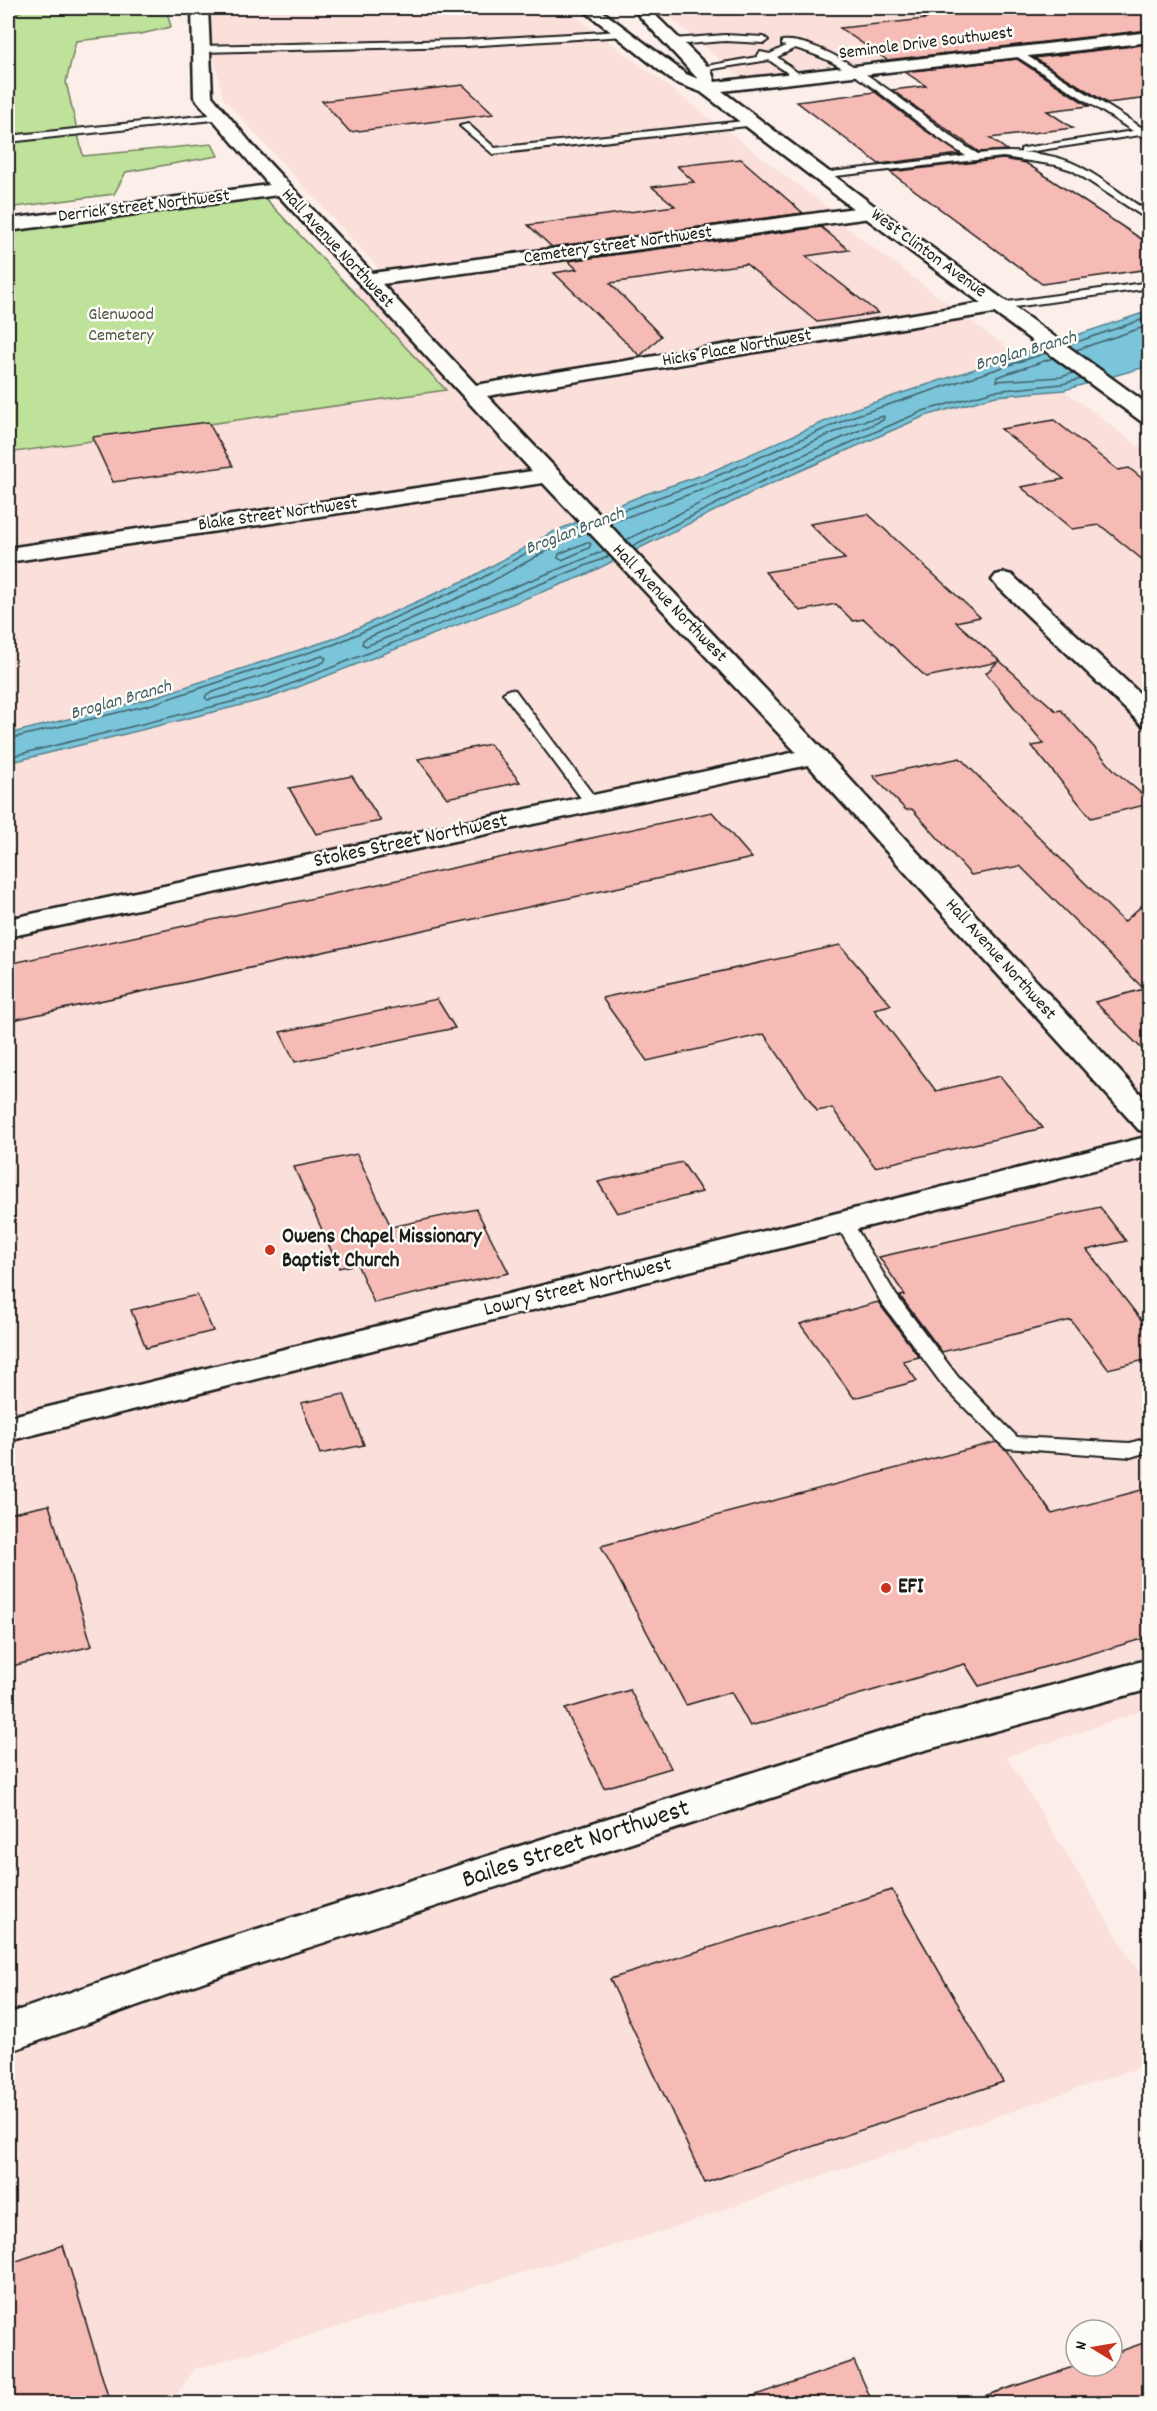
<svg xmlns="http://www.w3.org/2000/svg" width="1157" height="2411" viewBox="0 0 1157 2411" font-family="Dekko,sans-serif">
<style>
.built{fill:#fadfda}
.green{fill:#bfe29b;stroke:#6e7f5c;stroke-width:1.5}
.water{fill:#7ac5da;stroke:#54818e;stroke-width:1.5}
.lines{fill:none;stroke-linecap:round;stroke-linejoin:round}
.shore{stroke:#426068;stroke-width:1.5}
.building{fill:#f7bbb5;stroke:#1c1c1c;stroke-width:1.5}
.service-casing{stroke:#1c1c1c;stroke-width:4}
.minor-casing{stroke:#1c1c1c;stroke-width:5}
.tertiary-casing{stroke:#1c1c1c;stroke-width:5}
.service{fill:#fdfcf7;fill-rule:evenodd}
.minor{fill:#fdfcf7;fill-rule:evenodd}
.tertiary{fill:#fdfcf7;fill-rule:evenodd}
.poi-dot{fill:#c8321e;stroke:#fdfcf7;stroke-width:2}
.labels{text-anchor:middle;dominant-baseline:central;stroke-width:5;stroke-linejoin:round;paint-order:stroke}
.far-street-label{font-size:18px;fill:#1c1c1c;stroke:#fdfcf7}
.far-park-label{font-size:18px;fill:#4d5742;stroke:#fdfcf7}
.far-water-label{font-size:18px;font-style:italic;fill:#426068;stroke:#fdfcf7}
.street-label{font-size:21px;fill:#1c1c1c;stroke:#fdfcf7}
.poi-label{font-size:21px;font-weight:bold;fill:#1c1c1c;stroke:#fdfcf7;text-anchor:start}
.near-street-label{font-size:26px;fill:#1c1c1c;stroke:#fdfcf7}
</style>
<rect width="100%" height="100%" fill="#fcefea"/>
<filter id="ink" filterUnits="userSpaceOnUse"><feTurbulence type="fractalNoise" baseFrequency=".0167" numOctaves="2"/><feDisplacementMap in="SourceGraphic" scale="12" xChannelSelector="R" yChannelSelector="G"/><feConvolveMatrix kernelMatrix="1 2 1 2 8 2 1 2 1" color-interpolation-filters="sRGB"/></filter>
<g filter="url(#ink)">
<!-- built -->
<g class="built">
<path d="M206 8H565L836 214 382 272 223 98 206 21Z"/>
<path d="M659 8H1141L1149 12 1150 25 740 77Z"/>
<path d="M838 221 1018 356 851 410 708 473 643 495 553 532 470 578 333 639 148 699 8 734V453L446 390 349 288Z"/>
<path d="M1064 390 1149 454 1150 1708 1007 1757 1149 1989V2064L660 2232 195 2369 170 2403 8 2404V763L270 698 583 576 759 489 925 416 996 396Z"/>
</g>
<!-- green -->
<g class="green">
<path d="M28 8H166L171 27 141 34 76 41 66 82 83 156 212 144 218 156 126 172 114 194 8 208V17Z"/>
<path d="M264 197 446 390 8 453V230Z"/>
</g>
<!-- water -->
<path class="water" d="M1149 311V366L1064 390 996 396 925 416 759 489 583 576 270 698 8 763V734L148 699 333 639 470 578 553 532 643 495 708 473 851 410Z"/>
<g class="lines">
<!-- shore -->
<g class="shore">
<path d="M1068 345 1150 317"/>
<path d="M1076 350 1150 325"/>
<path d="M1053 358 997 377 996 381 1061 377 1073 373"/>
<path d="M604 517 710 479 854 416 1046 353"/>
<path d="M610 523 712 486 856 423 884 416 883 420 753 477 626 540"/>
<path d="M587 532 559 544 476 590 363 640 362 644 366 646 604 551"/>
<path d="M587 542 591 544 589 548 562 560 558 558 559 554Z"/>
<path d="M632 546 756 484 923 411 994 391 1062 384 1081 379"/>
<path d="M322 656 326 658 324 662 266 686 208 700 205 698 207 694Z"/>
<path d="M8 739 149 705 335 644 473 583 555 537 582 526"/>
<path d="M8 757 268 693 610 556"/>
</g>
</g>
<!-- building -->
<g class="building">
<path d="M909 8H1149V30L887 60 840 28 926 19Z"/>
<path d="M1149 44V98L1107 103 1034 58Z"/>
<path d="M1017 59 1089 106 1047 111 1073 128 990 138 1007 150 979 152 892 90 926 86 905 72Z"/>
<path d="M463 85 494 114 350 132 322 101Z"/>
<path d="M875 92 923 129 960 154 879 164 797 102Z"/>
<path d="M741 159 803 213 552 247 528 225 675 206 652 187 694 182 677 166Z"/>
<path d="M1003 159 1026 163 1149 244V269L1042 284 890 172Z"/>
<path d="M821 227 849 250 806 256 878 313 817 322 746 264 610 283 661 336 640 356 554 273 577 269 568 261Z"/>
<path d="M1054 420 1118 470 1129 468 1149 484V565L1100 525 1072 529 1021 487 1064 479 1001 429Z"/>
<path d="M208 422 233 466 113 482 92 437Z"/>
<path d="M868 514 980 617 956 622 1056 711 1061 710 1115 771 1149 800V804L1091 818 1032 746 1044 744 986 673 998 662 926 677 864 619 853 621 836 604 800 611 765 572 845 559 810 524Z"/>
<path d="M490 744 520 782 447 798 418 759Z"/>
<path d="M960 758 1124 922 1149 899V1056L1095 1002 1144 989 1020 866 971 875 912 809 906 810 873 776Z"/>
<path d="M352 776 381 821 316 834 289 788Z"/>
<path d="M712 812 752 858 8 1021V964Z"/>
<path d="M840 945 891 1005 874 1009 936 1091 1000 1076 1043 1128 875 1167 832 1108 817 1111 764 1034 647 1061 602 998Z"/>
<path d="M437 999 455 1028 295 1062 280 1032Z"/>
<path d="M357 1154 391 1227 476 1209 509 1273 374 1303 357 1264 339 1268 294 1167Z"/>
<path d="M682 1162 702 1192 617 1213 598 1182Z"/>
<path d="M1100 1207 1126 1241 1087 1250 1149 1330V1359L1108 1369 1071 1320 942 1352 900 1296 905 1295 879 1257Z"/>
<path d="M197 1295 213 1331 146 1348 131 1310Z"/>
<path d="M878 1302 919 1357 903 1361 917 1381 854 1398 800 1324Z"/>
<path d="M344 1394 364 1445 320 1454 301 1403Z"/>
<path d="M996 1442 1007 1450 1052 1514 1149 1488V1637L979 1686 965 1664 750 1726 731 1692 686 1705 601 1546Z"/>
<path d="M49 1505 92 1646 8 1667V1514Z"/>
<path d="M630 1690 671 1768 604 1788 565 1709Z"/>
<path d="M892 1890 1003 2082 705 2183 610 1979Z"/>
<path d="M63 2245 110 2403H8V2264Z"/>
<path d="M1149 2341V2403H982L981 2397 1076 2366H1112V2354Z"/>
<path d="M854 2361 873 2403H747V2398Z"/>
</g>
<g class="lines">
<!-- service casing -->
<g class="service-casing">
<g id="service">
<path d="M591 8H613L588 12Z"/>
<path d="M622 31 626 34 625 36 465 46 201 52 197 49 201 46 465 40Z"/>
<path d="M725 35 764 37 768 40 764 43 725 41 673 45 669 42 673 39Z"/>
<path d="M782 41C835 36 930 126 978 154 1009 150 1051 151 1079 166 1104 179 1126 198 1150 213V221L1072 170 1056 165 1003 157 818 178V174L822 173 966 156C909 122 861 65 795 48L777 57 802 76V80L799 81 769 60 700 71 695 68 757 57 760 52 770 54 786 46 782 45Z"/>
<path d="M1016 49 1144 129H1150V140L1140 135 1021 153V149L1024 148 1133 131 1013 54V50Z"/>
<path d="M219 114 222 115V119L8 142V136Z"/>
<path d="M753 120 758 123 756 125 493 154 460 126 468 124 495 148Z"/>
<path d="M1150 282V288L1000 309 995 306 1000 303Z"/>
<path d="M510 689 515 690 597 800 599 803 597 806H587L503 693Z"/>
<path d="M844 1216 850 1218 896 1295 958 1377 1017 1437 1130 1443 1150 1437V1451L1131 1457 1005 1448 944 1387 881 1302 835 1222Z"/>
</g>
</g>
<!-- minor casing -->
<g class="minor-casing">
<g id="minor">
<path d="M192 8H208L212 96 254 147 372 273 870 206 879 212 870 218 382 284 476 385 1000 300 1007 302 1010 306 1007 310 1000 312 487 396 823 750 1150 1104V1132L1139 1130 808 765 8 937V919L796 752 543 483 8 562V548L532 471 278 195 8 231V219L269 185 194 97Z"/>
<path d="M1004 573 1012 575 1150 703V726L1141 724 996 585 992 580 996 575Z"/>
<path d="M1150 1136V1156L8 1441V1417Z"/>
<path d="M1150 1659V1689L892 1759 208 1980 8 2052V2014L200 1947 890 1729Z"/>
</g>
</g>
<!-- tertiary casing -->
<g class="tertiary-casing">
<path id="tertiary" d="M581 8H598L686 74 698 79 632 8H648L711 70 715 82 1150 32V42L722 91 877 208 1150 406V423L1142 422 863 216 701 92 674 82Z"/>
</g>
<!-- service -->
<use href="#service" class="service"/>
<!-- minor -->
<use href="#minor" class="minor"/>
<!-- tertiary -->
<use href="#tertiary" class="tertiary"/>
</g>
</g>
<!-- markers -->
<g class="poi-dot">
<circle cx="270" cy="1250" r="6"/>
<circle cx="886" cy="1588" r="6"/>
</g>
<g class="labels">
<!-- far-street labels -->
<g class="far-street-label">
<text transform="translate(926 44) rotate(-7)">Seminole Drive Southwest</text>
<text transform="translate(144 207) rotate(-7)">Derrick Street Northwest</text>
<text transform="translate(618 246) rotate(-8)">Cemetery Street Northwest</text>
<text transform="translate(337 249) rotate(47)">Hall Avenue Northwest</text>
<text transform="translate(928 254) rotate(36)">West Clinton Avenue</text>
<text transform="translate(737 349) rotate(-10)">Hicks Place Northwest</text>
<text transform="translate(278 515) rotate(-8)">Blake Street Northwest</text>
<text transform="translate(669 604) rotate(46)">Hall Avenue Northwest</text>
<text transform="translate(1000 960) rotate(48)">Hall Avenue Northwest</text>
</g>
<!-- far-park labels -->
<g class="far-park-label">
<text x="121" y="315">Glenwood<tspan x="121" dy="21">Cemetery</tspan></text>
</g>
<!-- far-water labels -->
<g class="far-water-label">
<text transform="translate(1026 352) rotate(-16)">Broglan Branch</text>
<text transform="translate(575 532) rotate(-21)">Broglan Branch</text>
<text transform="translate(121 701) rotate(-16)">Broglan Branch</text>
</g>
<!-- street labels -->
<g class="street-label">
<text transform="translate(411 842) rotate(-12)">Stokes Street Northwest</text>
<text transform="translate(578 1288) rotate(-14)">Lowry Street Northwest</text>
</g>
<!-- poi labels -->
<g class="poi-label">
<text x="282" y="1238">Owens Chapel Missionary<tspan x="282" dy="24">Baptist Church</tspan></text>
<text x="898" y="1588">EFI</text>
</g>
<!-- near-street labels -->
<g class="near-street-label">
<text transform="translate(576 1845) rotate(-18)">Bailes Street Northwest</text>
</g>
</g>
<!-- margin -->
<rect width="1157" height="2411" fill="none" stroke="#fdfcf7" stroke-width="30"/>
<rect x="15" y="15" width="1127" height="2381" fill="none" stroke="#1c1c1c" stroke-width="2" filter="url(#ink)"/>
<!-- north arrow -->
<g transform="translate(1094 2348) rotate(281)"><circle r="28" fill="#fdfcf7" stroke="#a3a29f" stroke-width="1.5"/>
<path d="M0-4.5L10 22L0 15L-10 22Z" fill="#c8321e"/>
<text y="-9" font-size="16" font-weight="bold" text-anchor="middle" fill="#1c1c1c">N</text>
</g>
</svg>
